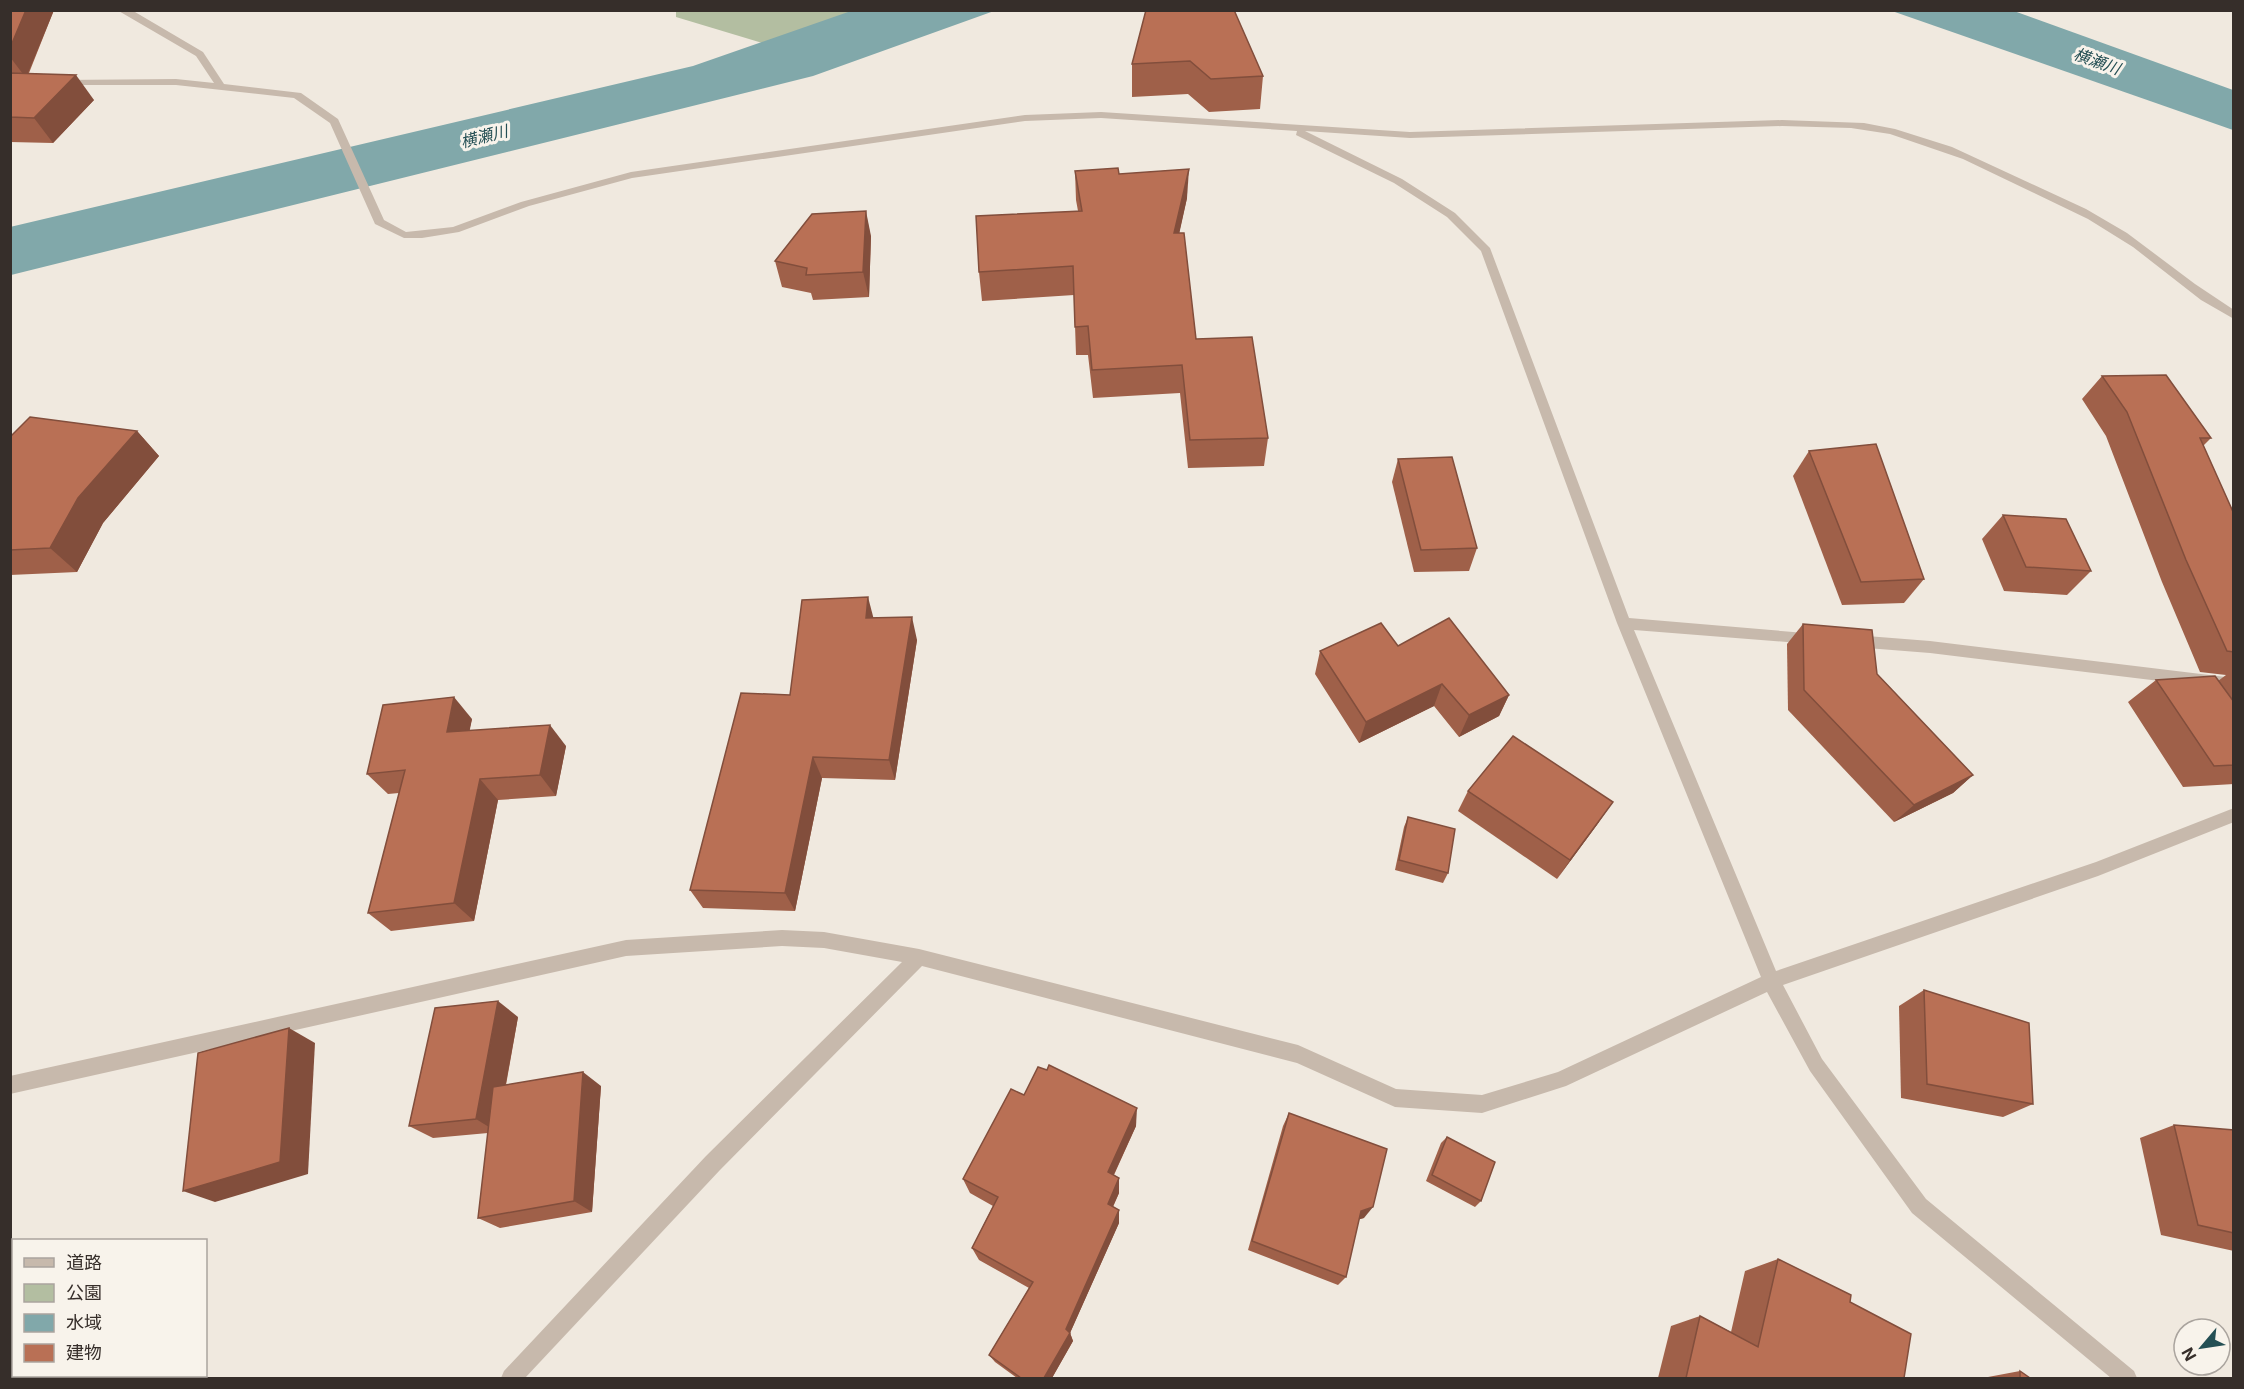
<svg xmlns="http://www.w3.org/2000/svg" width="2244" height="1389" viewBox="0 0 2244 1389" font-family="Inter,'Noto Sans JP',sans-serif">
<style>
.green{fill:#b3bea1}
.water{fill:#81a8aa}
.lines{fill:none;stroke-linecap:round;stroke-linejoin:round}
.minor{fill:#c7b9ac;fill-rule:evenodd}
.wall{fill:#9f6049}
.shaded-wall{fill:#824e3c}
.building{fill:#b97055;stroke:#824e3c;stroke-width:1.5}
.labels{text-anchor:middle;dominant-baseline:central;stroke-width:6;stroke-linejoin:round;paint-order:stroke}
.far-water-label{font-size:16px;font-style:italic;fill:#244f54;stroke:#f8f3eb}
</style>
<rect width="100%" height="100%" fill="#f0e9df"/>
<!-- green -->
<path class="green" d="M676 10 928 11 766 44 676 17Z"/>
<!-- water -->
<g class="water">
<path d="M851 11H994L813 76 11 275 10 227 693 66Z"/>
<path d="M1892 11H2014L2233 90V130Z"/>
</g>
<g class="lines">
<!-- minor -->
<g class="minor">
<path d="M117 10 135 12 203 52 224 84 301 93 338 119 384 220 406 232 453 227 521 202 631 172 1025 115 1101 112 1410 132 1782 120 1864 123 1895 129 1952 147 2086 209 2127 233 2195 284 2234 310V319L2201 300 2133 247 2088 219 1963 159 1890 134 1851 128 1782 126 1410 138 1305 131 1402 179 1455 213 1490 248 1629 618 1817 634 1819 638 1817 642 1812 644 1634 630 1776 971 2096 862 2234 808V822L2098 876 1783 985 1822 1059 1926 1199 2134 1371 2137 1378H2111L1912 1213 1810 1071 1767 992 1566 1086 1482 1113 1395 1107 1297 1063 922 966 720 1170 525 1378H501L504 1371 706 1156 902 962 824 948 782 946 626 956 10 1094V1076L626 940 782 930 824 932 919 949 1298 1045 1396 1089 1482 1095 1558 1072 1761 977 1617 623 1481 251 1447 217 1394 183 1296 135 1297 131 1101 118 1025 121 632 178 529 206 459 232 422 238H404L375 224 330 123 294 98 176 85H57V81L61 80 176 79 214 83 196 56Z"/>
<path d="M1854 635 1930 641 2234 678V690L1930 653 1854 647 1849 645 1847 641 1849 637Z"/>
</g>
</g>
<!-- wall -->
<g class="wall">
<path d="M10 10H54L29 73 94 100 53 143 10 142Z"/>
<path d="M1146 10 1263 76 1260 109 1209 112 1188 94 1132 97V64Z"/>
<path d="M1075 171 1119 174 1187 198 1179 233 1196 339 1268 438 1264 466 1188 468 1180 393 1093 398 1088 355H1076L1074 295 982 301 979 272 1078 211 1076 200Z"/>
<path d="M871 236 869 297 813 300 811 293 782 287 775 261Z"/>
<path d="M2102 376 2211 438 2203 446 2234 514V784L2183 787 2128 702 2156 680 2218 681 2226 675 2200 672 2162 582 2106 436 2082 399Z"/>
<path d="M137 431 159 456 103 523 77 572 10 575V437Z"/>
<path d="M1809 451 1924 579 1904 603 1842 605 1793 476Z"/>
<path d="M1398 459 1477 548 1469 571 1414 572 1392 482Z"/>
<path d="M2003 515 2091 571 2067 595 2004 591 1982 539Z"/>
<path d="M874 618 917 640 895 780 822 778 795 911 703 908 690 890 790 695Z"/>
<path d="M1803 624 1877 674 1973 775 1953 793 1894 822 1788 710 1787 644Z"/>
<path d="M1398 646 1509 695 1499 716 1459 737 1434 706 1359 743 1315 674 1320 651Z"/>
<path d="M472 719 469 731 566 746 556 796 498 800 474 921 391 931 368 913 399 793 388 794 367 774Z"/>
<path d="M1468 791 1599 822 1557 879 1458 811Z"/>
<path d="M1408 817 1448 873 1443 883 1395 870 1404 827Z"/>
<path d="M1924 990 2033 1104 2003 1117 1901 1098 1899 1006Z"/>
<path d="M518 1017 506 1085 601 1086 592 1212 500 1228 478 1218 488 1133 433 1138 409 1126Z"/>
<path d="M1024 1095 1136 1126 1114 1175 1119 1178V1193L1113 1207 1119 1210V1223L1070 1333 1073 1341 1052 1378H1017L995 1362 989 1355 1029 1288 979 1260 972 1248 993 1206 970 1193 963 1179Z"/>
<path d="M1289 1113 1364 1218 1359 1219 1346 1277 1338 1285 1248 1250 1283 1126Z"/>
<path d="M2174 1125 2234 1130V1251L2161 1235 2140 1138Z"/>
<path d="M1447 1137 1481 1201 1475 1207 1426 1181 1441 1143Z"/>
<path d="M1778 1259 1850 1302 1904 1378H1658L1671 1326 1700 1316 1731 1332 1745 1271Z"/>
<path d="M2020 1371 2030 1378H1987L1988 1377Z"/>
</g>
<!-- shaded-wall -->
<g class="shaded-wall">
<path d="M26 10H54L26 78 10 57V48Z"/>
<path d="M76 75 94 100 53 143 34 118Z"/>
<path d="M1189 169 1187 198 1173 262 1174 233Z"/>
<path d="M866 211 871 236 869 297 863 272Z"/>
<path d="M137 431 159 456 103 523 77 572 50 548 78 498Z"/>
<path d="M868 597 874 620 866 618Z"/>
<path d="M912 617 917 640 895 780 889 760Z"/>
<path d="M1442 684 1434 706 1359 743 1366 722Z"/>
<path d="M1509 695 1499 716 1459 737 1469 715Z"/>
<path d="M454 697 472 719 465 754 447 732Z"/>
<path d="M550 725 566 746 556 796 540 775Z"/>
<path d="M813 757 822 778 795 911 785 893Z"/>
<path d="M1973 775 1953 793 1894 822 1914 805Z"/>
<path d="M480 779 498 800 474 921 454 903Z"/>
<path d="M1613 802 1599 822 1557 879 1570 860Z"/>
<path d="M498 1001 518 1017 497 1132 476 1119Z"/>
<path d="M289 1028 315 1043 308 1174 215 1202 183 1191Z"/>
<path d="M583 1072 601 1086 592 1212 574 1201Z"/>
<path d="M1137 1108 1136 1126 1108 1187V1172Z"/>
<path d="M1119 1178V1193L1108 1217V1204Z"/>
<path d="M1373 1207 1364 1218 1353 1221 1361 1211Z"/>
<path d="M1119 1210V1223L1070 1333 1073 1341 1052 1378H1044Z"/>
</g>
<!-- building -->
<g class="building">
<path d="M10 10H26L10 48Z"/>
<path d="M1146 10H1234L1263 76 1211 79 1190 61 1132 64Z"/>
<path d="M10 73 76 75 34 118 10 117Z"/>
<path d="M1118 168 1119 174 1189 169 1174 233H1184L1196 339 1252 337 1268 438 1190 440 1182 365 1092 370 1088 326 1075 327 1073 266 979 272 976 216 1082 211 1075 171Z"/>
<path d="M866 211 863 272 806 275 807 268 775 261 812 214Z"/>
<path d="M2166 375 2211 438H2200L2234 514V652L2227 651 2186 560 2127 412 2102 376Z"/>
<path d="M30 417 137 431 78 498 50 548 10 550V437Z"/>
<path d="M1876 444 1924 579 1861 582 1809 451Z"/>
<path d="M1452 457 1477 548 1421 550 1398 459Z"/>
<path d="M2003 515 2066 519 2091 571 2026 567Z"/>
<path d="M868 597 866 618 912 617 889 760 813 757 785 893 690 890 741 693 790 695 802 600Z"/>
<path d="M1449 618 1509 695 1469 715 1442 684 1366 722 1320 651 1381 623 1398 646Z"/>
<path d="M1803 624 1872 630 1877 674 1973 775 1914 805 1804 690Z"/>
<path d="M2215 676 2234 702V765L2214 766 2156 680Z"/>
<path d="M454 697 447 732 550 725 540 775 480 779 454 903 368 913 405 770 367 774 383 705Z"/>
<path d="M1513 736 1613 802 1570 860 1468 791Z"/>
<path d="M1408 817 1455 829 1448 873 1399 860Z"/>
<path d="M1924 990 2029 1023 2033 1104 1927 1084Z"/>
<path d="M498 1001 476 1119 409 1126 435 1008Z"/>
<path d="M289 1028 280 1162 183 1191 198 1053Z"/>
<path d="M1049 1065 1137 1108 1108 1172 1119 1178 1108 1204 1119 1210 1066 1329 1070 1333 1044 1378H1021L989 1355 1033 1282 972 1248 998 1197 963 1179 1011 1089 1024 1095 1038 1067 1047 1070Z"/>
<path d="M583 1072 574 1201 478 1218 493 1087Z"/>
<path d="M1289 1113 1387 1149 1373 1207 1361 1211 1346 1277 1252 1241Z"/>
<path d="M2174 1125 2234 1130V1233L2198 1225Z"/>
<path d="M1447 1137 1495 1162 1481 1201 1432 1175Z"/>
<path d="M1778 1259 1851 1295 1850 1302 1911 1334 1904 1378H1686L1700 1316 1758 1347Z"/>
<path d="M2020 1371 2030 1378H2020Z"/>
</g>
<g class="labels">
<!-- far-water labels -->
<g class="far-water-label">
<text transform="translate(2097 61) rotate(20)">横瀬川</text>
<text transform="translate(484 136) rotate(-14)">横瀬川</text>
</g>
</g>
<!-- border -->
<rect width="2244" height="1389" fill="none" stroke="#362e2a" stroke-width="24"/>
<!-- legend -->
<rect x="12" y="1239" width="195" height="138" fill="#f8f3eb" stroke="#aaa49e" stroke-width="1.5"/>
<rect x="24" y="1258" width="30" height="9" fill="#c7b9ac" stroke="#aaa49e" stroke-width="1.5"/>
<text x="66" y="1269" font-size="18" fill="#362e2a">道路</text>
<rect x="24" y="1284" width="30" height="18" fill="#b3bea1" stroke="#aaa49e" stroke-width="1.5"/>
<text x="66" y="1299" font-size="18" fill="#362e2a">公園</text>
<rect x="24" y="1314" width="30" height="18" fill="#81a8aa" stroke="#aaa49e" stroke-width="1.5"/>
<text x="66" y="1329" font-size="18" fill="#362e2a">水域</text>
<rect x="24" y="1344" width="30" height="18" fill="#b97055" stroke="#aaa49e" stroke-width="1.5"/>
<text x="66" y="1359" font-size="18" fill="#362e2a">建物</text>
<!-- north arrow -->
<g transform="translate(2202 1347) rotate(241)"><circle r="28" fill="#f8f3eb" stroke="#aaa49e" stroke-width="1.5"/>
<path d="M0-4.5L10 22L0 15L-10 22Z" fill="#244f54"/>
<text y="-9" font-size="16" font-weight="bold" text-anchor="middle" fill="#362e2a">N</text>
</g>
</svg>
